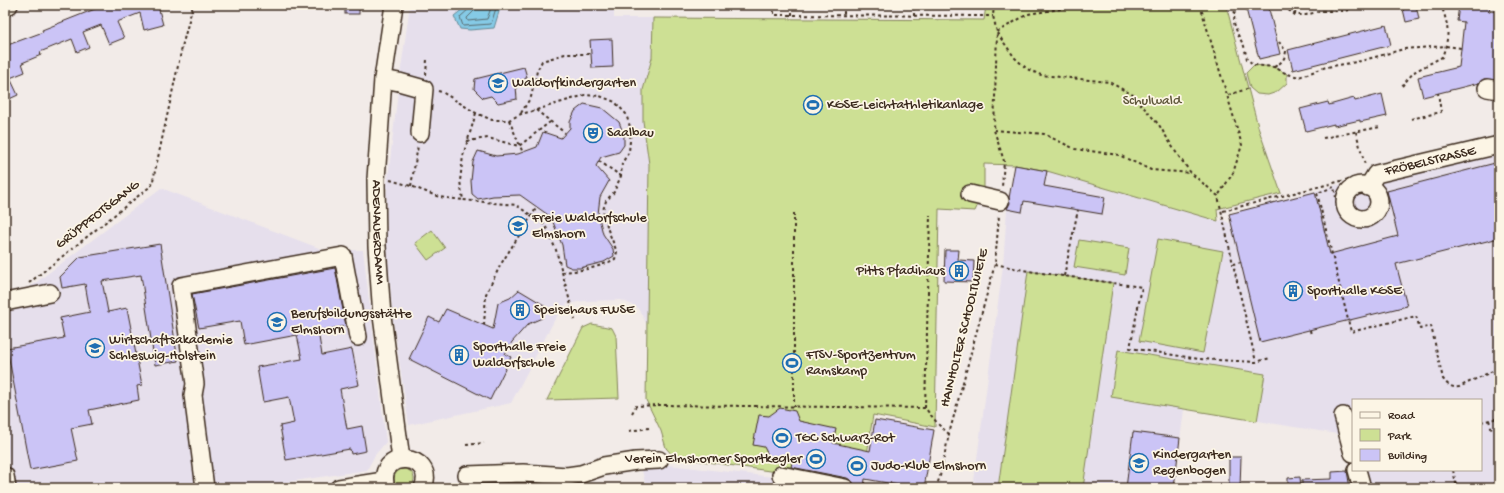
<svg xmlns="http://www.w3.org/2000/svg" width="1504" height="493" viewBox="0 0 1504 493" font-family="'Gochi Hand',sans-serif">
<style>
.built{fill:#e6dfec}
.green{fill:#cde094;stroke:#848559}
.water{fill:#85cae6;stroke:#678a96}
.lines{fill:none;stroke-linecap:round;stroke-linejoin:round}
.shore{stroke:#596a6e;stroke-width:1}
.building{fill:#cbc4f6;stroke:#3b2a1e}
.minor-casing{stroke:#3b2a1e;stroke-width:20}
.path{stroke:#3b2a1e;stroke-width:2;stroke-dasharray:3 3;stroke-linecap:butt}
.minor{stroke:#fcf5e5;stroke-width:17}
.labels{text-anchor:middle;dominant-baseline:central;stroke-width:3.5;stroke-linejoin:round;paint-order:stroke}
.poi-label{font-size:14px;fill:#3b2a1e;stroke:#fcf5e5;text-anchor:start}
.park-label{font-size:14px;fill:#60583c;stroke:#fcf5e5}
.street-label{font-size:14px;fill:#3b2a1e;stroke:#fcf5e5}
</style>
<rect width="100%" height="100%" fill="#f2ebe8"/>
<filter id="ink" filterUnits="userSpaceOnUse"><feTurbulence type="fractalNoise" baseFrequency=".025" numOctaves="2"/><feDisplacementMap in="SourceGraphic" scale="8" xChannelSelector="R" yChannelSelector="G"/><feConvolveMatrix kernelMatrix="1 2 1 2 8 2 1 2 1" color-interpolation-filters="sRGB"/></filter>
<g filter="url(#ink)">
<!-- built -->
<g class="built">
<path d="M410 5H614V18H653L652 58 643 90V121L649 164 648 327 643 317 637 307 621 300 584 301 567 304 563 308 555 319 511 403 409 425 393 320 387 245V187L399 82Z"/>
<path d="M1499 151V488H1358L1354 470H1481V400H1353V467L1344 435 1184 409 1174 488H980L974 481 1003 266 1007 209 1015 165 1047 171 1218 221 1223 220 1231 224 1229 214 1337 185 1382 179Z"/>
<path d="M161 188 324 250H363L386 442 375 455 367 470 247 488H13L5 434V302L13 300Z"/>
<path d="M660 464 782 478 830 488H646L641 465Z"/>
</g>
<!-- green -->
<g class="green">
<path d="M986 5H1226L1259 130 1281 193 1217 209 1218 221 1047 171 1015 165 984 164V191L975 211 939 209 935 427 873 415 862 488H853L783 473 674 457 666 448 661 431 646 400 649 164 643 121V90L652 58 653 18 984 20Z"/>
<path d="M1254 65 1274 67 1287 74V83L1277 92 1268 95 1257 94 1250 88 1246 73Z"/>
<path d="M432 230 445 248 428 260 415 243Z"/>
<path d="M1158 239 1223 251 1203 353 1139 341Z"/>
<path d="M1079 240 1129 248 1125 275 1074 267Z"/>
<path d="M1028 271 1113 283 1083 488H998Z"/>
<path d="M592 324 612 328 616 336 619 398 547 400 583 328Z"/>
<path d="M1118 350 1265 374 1257 421 1111 397Z"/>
<circle cx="404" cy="479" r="10"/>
</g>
<!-- water -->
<path class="water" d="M468 5H501L494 28 470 30 460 29 454 16Z"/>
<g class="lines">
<!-- shore -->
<g class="shore">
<path d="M470 5 469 9 460 17 463 26 491 24 497 5"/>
<path d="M475 5 474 11 467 18 468 21 487 19 492 5"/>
</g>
</g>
<!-- building -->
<g class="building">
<path d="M105 5H159L158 6 163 25 144 30 140 13 117 22 124 38 109 44 101 25 83 32 89 47 77 52 72 39 40 52 41 55 22 63 25 72 10 78 18 95 5 101V46L43 32 42 30Z"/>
<rect x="345" y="5" width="14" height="9"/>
<path d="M1245 5H1268L1280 54 1259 59Z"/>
<path d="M1402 5H1416L1419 19 1406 22Z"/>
<path d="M1459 5H1490L1489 11 1499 12V80L1484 79 1479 83 1423 97 1418 77 1459 67 1464 22 1457 21Z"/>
<path d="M1386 25 1391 45 1293 70 1288 50Z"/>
<path d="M612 39 613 67 592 68 590 40Z"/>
<path d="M524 67 527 77 516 86 517 99 498 103 491 96 483 98 474 89 475 79Z"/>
<path d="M1382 94 1387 116 1360 122V120L1334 126V124L1306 131 1300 109 1328 102 1329 105 1354 98 1355 101Z"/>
<path d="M584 104 602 108 619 122 624 135V145L619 152 601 157 596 166 609 181 600 197 598 214 603 234 613 249 614 256 604 262 580 268H572L565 265 562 245 551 217 520 195 493 196 478 199 472 194 471 181 473 162 478 151 496 156 518 154 537 147 543 132 561 138 570 128V122L575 111Z"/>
<path d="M1499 162V238L1396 264 1407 306 1260 342 1229 214 1315 192 1330 254 1398 236 1387 191Z"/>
<path d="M1015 165 1047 171 1044 186 1105 197 1102 214 1024 201 1022 212 1007 209 1010 203 1009 198Z"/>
<path d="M160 244 178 361 155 365 141 275 102 281 108 312 127 308 142 385 137 386 139 400 89 410 92 424 71 428 78 461 30 470 7 348 64 338 60 318 90 312 85 284 62 288 60 277 80 257Z"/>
<path d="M945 250H959L958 260 974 261 973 282 944 281Z"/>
<path d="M335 268 346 326 318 331 322 355 352 349 359 385 340 389 347 429 362 426 366 451 351 454 350 449 286 460 280 426 294 423 289 397 263 402 257 367 302 359 297 335 244 345 240 321 199 328 192 294Z"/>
<path d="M519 290 544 305 542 318 528 324 512 342 505 354 511 357 490 400 409 359 429 317 439 322 446 309 493 329 498 303 510 298Z"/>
<path d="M780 408 795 411 799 421 836 429 833 443 870 451 875 420 934 430 924 488H916L865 479 864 488 855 486 852 481 847 478 791 467 792 462 769 457 764 447 753 445 759 415 769 416Z"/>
<path d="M1133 432 1180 438 1174 488H1126Z"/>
<path d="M1229 457H1241L1240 488H1229Z"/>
<path d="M1347 471 1350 488H1302V480L1332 479V472Z"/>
<path d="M1300 477 1301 488H1288V478Z"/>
</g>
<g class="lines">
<!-- minor casing -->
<g class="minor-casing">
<g id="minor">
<path id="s1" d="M394 5 383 79 376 179 377 246 382 316 401 459"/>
<path d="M5 7 9 5"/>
<path d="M383 79 399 82 424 89 420 133"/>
<path d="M1487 88 1499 90"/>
<circle cx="1362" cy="202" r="17"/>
<path id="s2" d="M1368 187 1376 174 1499 145"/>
<path d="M970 194 1000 201"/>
<path d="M5 302 50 293"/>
<path d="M1343 416 1353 453"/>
<path d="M1357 470 1362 488"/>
<path d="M467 475 523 473 567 476 581 474 604 466 636 461 659 460"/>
<path d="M781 475 845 488"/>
<path d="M5 476 7 488"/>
<path d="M205 488 193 395 195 384 181 286 343 256 358 337"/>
<path d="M339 488 384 481"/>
<path d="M386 488C374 447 438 453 423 488"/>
</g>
</g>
<!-- path -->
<g class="path">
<path d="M774 5V15L993 16"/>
<path d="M844 5V15"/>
<path d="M994 5 993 16 997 32 994 130 1004 161 1002 187"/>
<path d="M1200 5 1242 145 1233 173 1218 196"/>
<path d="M1235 5 1234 23 1238 35 1244 46 1247 59 1254 65 1274 67 1287 74 1299 77 1326 67 1357 62 1404 49 1446 46 1461 48"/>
<path d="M1286 5V8L1295 15H1306L1320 11H1346L1357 5"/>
<path d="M792 15V5"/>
<path d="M1295 15 1296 5"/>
<path d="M914 16V5"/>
<path d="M997 32 1028 14 1067 8 1069 5"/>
<path d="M997 33 1015 58 1027 69 1041 75 1109 82 1133 95 1159 125 1177 154 1191 173 1218 196 1233 264"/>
<path d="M1274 67C1281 63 1285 60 1286 51L1279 42"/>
<path d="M426 75 427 59"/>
<path d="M1402 86 1414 72 1442 57C1450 36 1449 26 1441 5"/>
<path d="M438 91 442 92 476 113 492 120H509L521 114 536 110 585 95 600 96 615 102 626 114 631 130 629 152 622 163 621 176 614 192 606 201 603 210 608 230 617 252 615 259C598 268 581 271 562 272"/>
<path d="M1228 95 1250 88"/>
<path d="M536 110 565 133"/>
<path d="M476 113 463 156 460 181 463 200 516 205 545 225 556 250 575 320"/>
<path d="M521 113 531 97 537 71 542 61 565 54H591"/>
<path d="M1411 119 1441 112 1438 93"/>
<path d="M509 120 523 153"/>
<path d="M994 130 1044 134 1075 149 1119 155 1151 170 1191 173"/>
<path d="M1356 132 1365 165"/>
<path d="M1323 138 1380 127"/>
<path d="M467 141 488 138 519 146 550 122"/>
<path d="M599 161 621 176"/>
<path d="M390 180 411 186 439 197 463 200"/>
<path d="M411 186 418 146"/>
<path d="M1380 195C1385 217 1360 234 1344 217 1337 210 1336 197 1334 187L1317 193 1351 332 1416 316 1420 329 1431 326 1443 379C1448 385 1451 388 1459 387L1499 368"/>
<path d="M1223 211 1357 177"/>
<path d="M794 213V407"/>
<path d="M1241 262 1233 264 1256 362"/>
<path d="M995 264 1028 271 1142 287 1130 348 1199 359 1256 362 1270 358"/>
<path d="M1064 276 1078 210"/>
<path d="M29 283 152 185 183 43 193 5"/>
<path d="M484 325 486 294 501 264 537 207"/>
<path d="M1310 330 1311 335"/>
<path d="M925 408 930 215"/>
<path d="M632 413 636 406 661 405 925 408 939 425 949 434"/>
<path d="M1489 420 1492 430"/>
<path d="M1481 422 1499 418"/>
<path d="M629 431 649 428"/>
<path d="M466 445 484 443"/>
<path d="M1453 470 1457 488"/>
<path d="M936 488 940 476 949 434 995 264 999 215"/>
</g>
<!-- minor -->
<use href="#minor" class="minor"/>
</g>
</g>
<!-- icons -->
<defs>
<g id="school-ring" transform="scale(1)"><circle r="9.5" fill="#fcf5e5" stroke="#1f6fb2" stroke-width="1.5"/><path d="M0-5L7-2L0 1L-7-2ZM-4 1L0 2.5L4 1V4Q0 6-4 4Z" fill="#1f6fb2"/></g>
<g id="stadium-ring" transform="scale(1)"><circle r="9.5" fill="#fcf5e5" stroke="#1f6fb2" stroke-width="1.5"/><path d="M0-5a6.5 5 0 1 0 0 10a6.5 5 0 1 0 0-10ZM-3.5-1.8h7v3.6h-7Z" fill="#1f6fb2"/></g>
<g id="theatre-ring" transform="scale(1)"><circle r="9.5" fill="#fcf5e5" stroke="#1f6fb2" stroke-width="1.5"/><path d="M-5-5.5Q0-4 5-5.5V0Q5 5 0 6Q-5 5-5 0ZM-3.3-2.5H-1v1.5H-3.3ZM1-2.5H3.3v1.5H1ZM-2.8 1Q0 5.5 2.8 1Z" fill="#1f6fb2"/></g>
<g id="building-ring" transform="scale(1)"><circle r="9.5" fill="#fcf5e5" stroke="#1f6fb2" stroke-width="1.5"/><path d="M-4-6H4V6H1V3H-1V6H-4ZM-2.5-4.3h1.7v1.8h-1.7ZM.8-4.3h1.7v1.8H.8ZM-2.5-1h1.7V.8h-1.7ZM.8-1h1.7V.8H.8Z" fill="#1f6fb2"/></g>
</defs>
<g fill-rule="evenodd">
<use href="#school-ring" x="498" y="83"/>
<use href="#stadium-ring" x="813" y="105"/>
<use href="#theatre-ring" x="593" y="133"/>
<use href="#school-ring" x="518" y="226"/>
<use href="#building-ring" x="959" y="271"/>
<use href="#building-ring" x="1293" y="291"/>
<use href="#building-ring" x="520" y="310"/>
<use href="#school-ring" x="277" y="322"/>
<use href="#school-ring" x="95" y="348"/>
<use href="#building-ring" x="459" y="355"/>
<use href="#stadium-ring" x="792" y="363"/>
<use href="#stadium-ring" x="782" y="438"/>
<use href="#stadium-ring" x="816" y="459"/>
<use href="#school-ring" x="1139" y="463"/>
<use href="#stadium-ring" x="857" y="466"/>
</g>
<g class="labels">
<!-- poi labels -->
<g class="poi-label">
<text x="512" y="83">Waldorfkindergarten</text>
<text x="827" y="105">KGSE-Leichtathletikanlage</text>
<text x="607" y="133">Saalbau</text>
<text x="532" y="218">Freie Waldorfschule<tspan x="532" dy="16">Elmshorn</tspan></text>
<text x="945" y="271" text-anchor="end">Pitts Pfadihaus</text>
<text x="1307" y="291">Sporthalle KGSE</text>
<text x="534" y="310">Speisehaus FWSE</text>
<text x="291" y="314">Berufsbildungsstätte<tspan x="291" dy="16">Elmshorn</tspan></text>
<text x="109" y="340">Wirtschaftsakademie<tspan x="109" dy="16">Schleswig-Holstein</tspan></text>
<text x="473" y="347">Sporthalle Freie<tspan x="473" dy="16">Waldorfschule</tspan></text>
<text x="806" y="355">FTSV-Sportzentrum<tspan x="806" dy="16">Ramskamp</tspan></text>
<text x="796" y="438">TGC Schwarz-Rot</text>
<text x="1153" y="455">Kindergarten<tspan x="1153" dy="16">Regenbogen</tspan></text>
<text x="802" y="459" text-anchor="end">Verein Elmshorner Sportkegler</text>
<text x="871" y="466">Judo-Klub Elmshorn</text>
</g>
<!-- park labels -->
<g class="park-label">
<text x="1152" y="101">Schulwald</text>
</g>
<!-- street labels -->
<g class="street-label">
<text stroke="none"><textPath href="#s2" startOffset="71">FRÖBELSTRASSE</textPath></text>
<text transform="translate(98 215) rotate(-38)">GRÜPPFOTSGANG</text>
<text stroke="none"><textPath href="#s1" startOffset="228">ADENAUERDAMM</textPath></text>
<text transform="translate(965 328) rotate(-76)">HAINHOLTER SCHOOLTWIETE</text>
</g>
</g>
<!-- margin -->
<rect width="1504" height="493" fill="none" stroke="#fcf5e5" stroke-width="20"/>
<rect x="10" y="10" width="1484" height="473" fill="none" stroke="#3b2a1e" stroke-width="1.5" filter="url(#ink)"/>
<!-- legend -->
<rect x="1352" y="399" width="130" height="72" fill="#fcf5e5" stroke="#afa495"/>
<rect x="1360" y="412" width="20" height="6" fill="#fcf5e5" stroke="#afa495"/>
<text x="1388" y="419" font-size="12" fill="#3b2a1e">Road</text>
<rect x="1360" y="429" width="20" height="12" fill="#cde094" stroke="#afa495"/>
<text x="1388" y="439" font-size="12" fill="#3b2a1e">Park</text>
<rect x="1360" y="449" width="20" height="12" fill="#cbc4f6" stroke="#afa495"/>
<text x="1388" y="459" font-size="12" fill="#3b2a1e">Building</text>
</svg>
